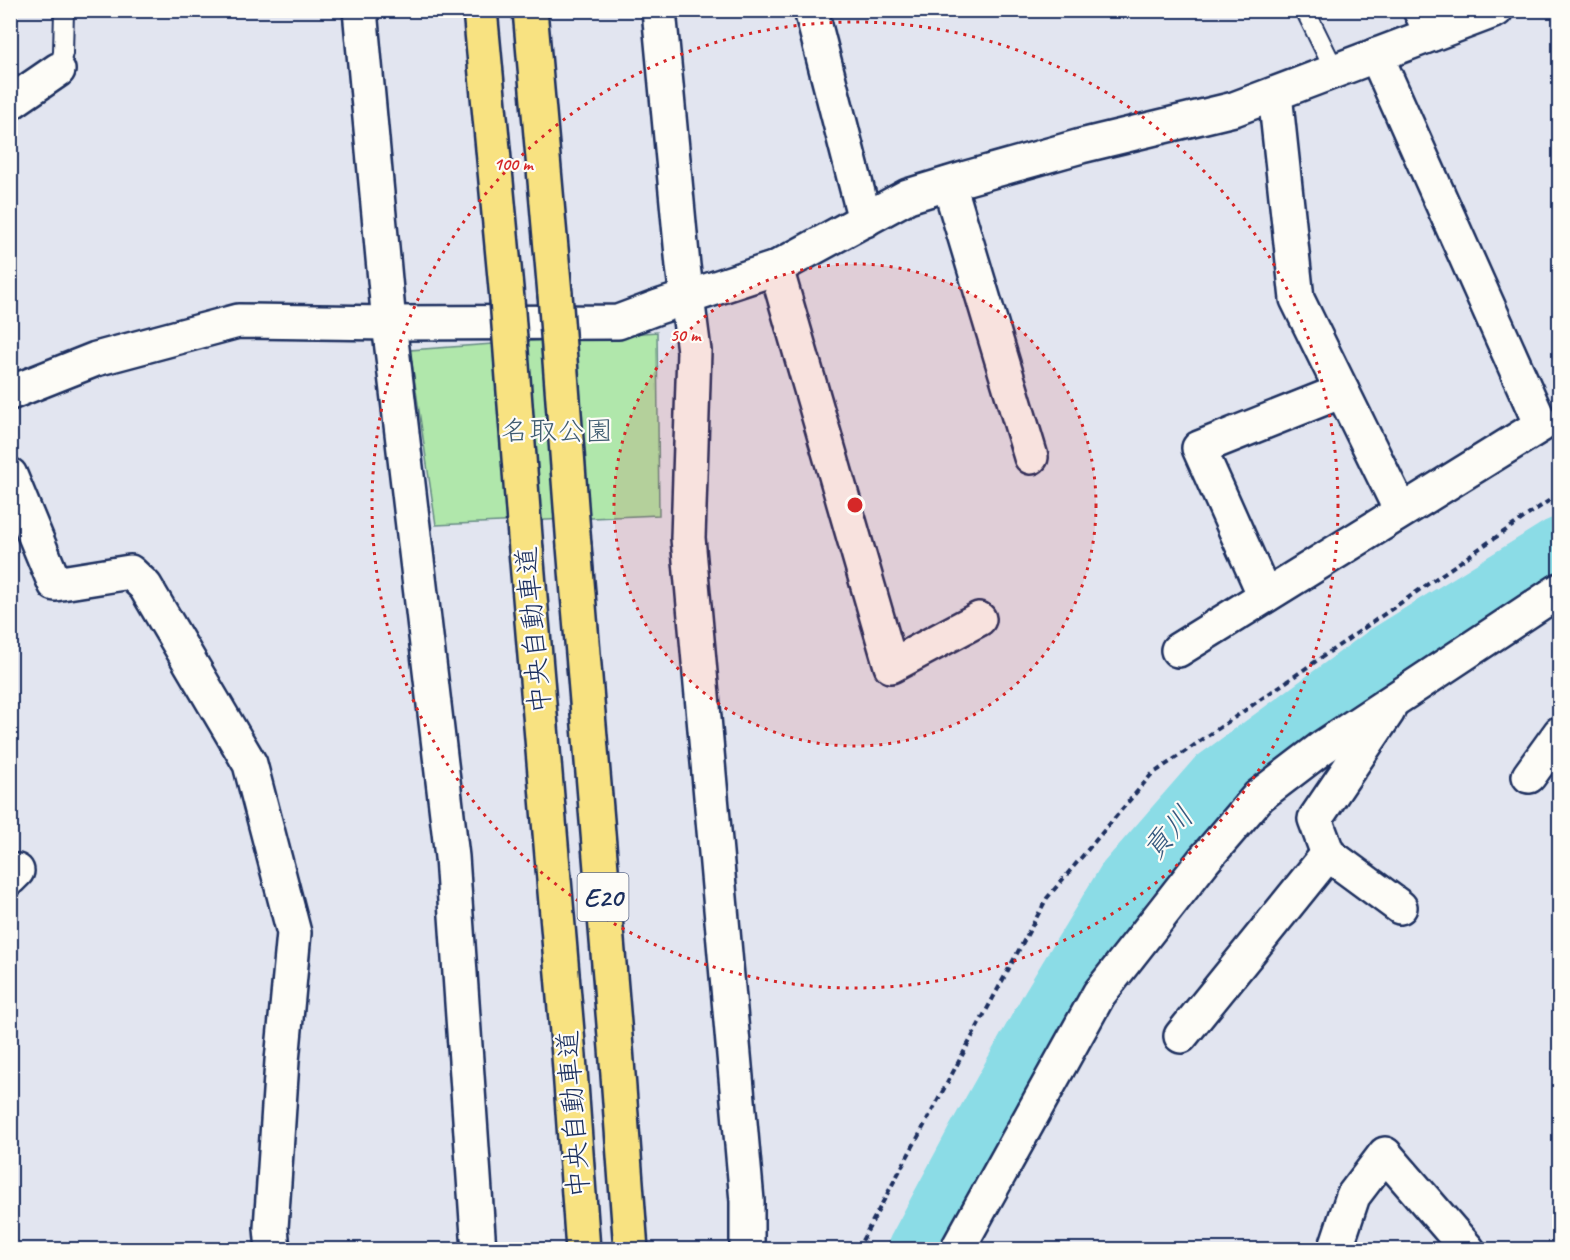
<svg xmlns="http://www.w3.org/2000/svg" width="1570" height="1260" viewBox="0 0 1570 1260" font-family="Caveat,'Klee One',sans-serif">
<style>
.green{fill:#b0e7ab;stroke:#668b84;stroke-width:1.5}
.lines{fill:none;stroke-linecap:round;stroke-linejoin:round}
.river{stroke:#8bdce6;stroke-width:58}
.lane-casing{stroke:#1b2f5e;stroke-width:22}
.street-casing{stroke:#1b2f5e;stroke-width:38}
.highway-casing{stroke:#1b2f5e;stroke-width:38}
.path{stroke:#1b2f5e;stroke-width:4;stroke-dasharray:6 4.5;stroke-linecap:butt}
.lane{stroke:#fdfcf7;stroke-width:18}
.street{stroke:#fdfcf7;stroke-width:33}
.highway{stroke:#f8e281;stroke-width:33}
.highway-bridge-casing{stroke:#1b2f5e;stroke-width:38;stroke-linecap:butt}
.highway-bridge{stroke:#f8e281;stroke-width:33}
.ring{fill:none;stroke:#d62828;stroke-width:3;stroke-dasharray:3 6}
.labels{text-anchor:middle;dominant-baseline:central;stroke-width:4.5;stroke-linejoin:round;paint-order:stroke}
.shield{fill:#fdfcf7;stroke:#5f6c8c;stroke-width:1.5}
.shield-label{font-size:27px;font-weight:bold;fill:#1b2f5e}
.park-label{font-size:28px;fill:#405d71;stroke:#fdfcf7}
.street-label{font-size:28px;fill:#1b2f5e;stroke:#fdfcf7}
.water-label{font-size:30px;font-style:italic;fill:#375a80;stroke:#fdfcf7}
.centre{fill:#d62828;stroke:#fdfcf7;stroke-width:3}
.ring-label{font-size:18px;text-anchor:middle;font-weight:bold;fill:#d62828;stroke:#fdfcf7;stroke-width:4.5;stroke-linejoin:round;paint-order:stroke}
</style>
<rect width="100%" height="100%" fill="#e2e5f0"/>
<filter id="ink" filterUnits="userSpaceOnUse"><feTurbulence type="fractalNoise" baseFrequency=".0167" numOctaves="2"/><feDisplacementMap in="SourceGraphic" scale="12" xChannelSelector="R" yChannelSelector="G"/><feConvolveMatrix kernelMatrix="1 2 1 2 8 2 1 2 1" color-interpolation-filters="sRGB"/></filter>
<g filter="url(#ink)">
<!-- green -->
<path class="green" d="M657 332 659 515 436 525 410 350Z"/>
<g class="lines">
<!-- river -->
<path class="river" d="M916 1250 975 1140 1051 1004 1125 882 1214 780 1386 654 1560 546"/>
<!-- lane casing -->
<g class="lane-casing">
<g id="lane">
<path d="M1305 10 1335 71"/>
<path d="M58 70 63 53 64 10"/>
</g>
</g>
<!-- street casing -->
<g class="street-casing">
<g id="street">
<path d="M360 10 389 323 452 857 479 1250"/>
<path d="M659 10 683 266 694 351 688 538 747 1201V1250"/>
<path d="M811 10 865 220"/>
<path d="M1420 10 1432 34"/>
<path d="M1275 94 1297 299 1401 511"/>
<path d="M10 103 58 70"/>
<path d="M949 184 1031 457"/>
<path d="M776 268 891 666 979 619"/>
<path d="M10 393 96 359 238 321 389 323 618 322 658 307 776 268 908 196 967 178 1081 146 1234 109 1496 10"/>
<path d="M10 475 55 584 130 572 145 586 250 764 294 933 282 1061 271 1228 273 1250"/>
<path d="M1265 596 1199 448 1342 391"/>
<path d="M1178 650 1541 425 1376 55"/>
<path d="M1388 711 1315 819 1328 854 1400 907"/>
<path d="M1529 776 1560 733"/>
<path d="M10 878 17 871"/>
<path d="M1181 1036 1328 854"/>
<path d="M957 1250 1099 994 1204 860 1259 796 1323 747 1560 590"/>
<path d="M1335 1250 1353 1196 1385 1154 1468 1250"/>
</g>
</g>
<!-- highway casing -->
<g class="highway-casing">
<g id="highway">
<path d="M480 10 507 299"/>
<path d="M530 10 555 294"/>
<path d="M574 546 616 1048 631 1250"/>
<path d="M526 550 569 1056 583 1250"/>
</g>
</g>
<!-- path -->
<path class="path" d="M857 1250 1047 898 1151 775 1560 493"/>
<!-- lane -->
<use href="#lane" class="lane"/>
<!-- street -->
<use href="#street" class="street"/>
<!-- highway -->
<use href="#highway" class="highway"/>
<!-- highway-bridge casing -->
<g class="highway-bridge-casing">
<g id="highway-bridge">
<path d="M555 294 574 546"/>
<path d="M507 299 526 550"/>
</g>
</g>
<!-- highway-bridge -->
<use href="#highway-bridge" class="highway-bridge"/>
</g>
</g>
<!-- distance rings -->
<circle cx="855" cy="505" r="241" fill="#d62828" fill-opacity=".12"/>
<g class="ring">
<circle cx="855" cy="505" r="241"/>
<circle cx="855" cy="505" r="483"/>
</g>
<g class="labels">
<!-- shield labels -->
<rect class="shield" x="577.5" y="873" width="51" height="48" rx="4.5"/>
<g class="shield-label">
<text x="603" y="897">E20</text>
</g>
<!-- park labels -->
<g class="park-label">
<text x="557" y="430">名取公園</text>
</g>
<!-- street labels -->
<g class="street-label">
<text transform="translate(533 630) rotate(-95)">中央自動車道</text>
<text transform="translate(573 1114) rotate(-94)">中央自動車道</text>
</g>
<!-- water labels -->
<g class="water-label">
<text transform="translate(1168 833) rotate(-49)">貢川</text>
</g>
</g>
<circle cx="855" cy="505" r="9" class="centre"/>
<g class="ring-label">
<text x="513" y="170">100 m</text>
<text x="685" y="341">50 m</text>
</g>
<!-- margin -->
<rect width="1570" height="1260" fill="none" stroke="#fdfcf7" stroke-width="36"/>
<rect x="18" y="18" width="1534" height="1224" fill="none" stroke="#1b2f5e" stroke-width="2" filter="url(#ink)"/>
</svg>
